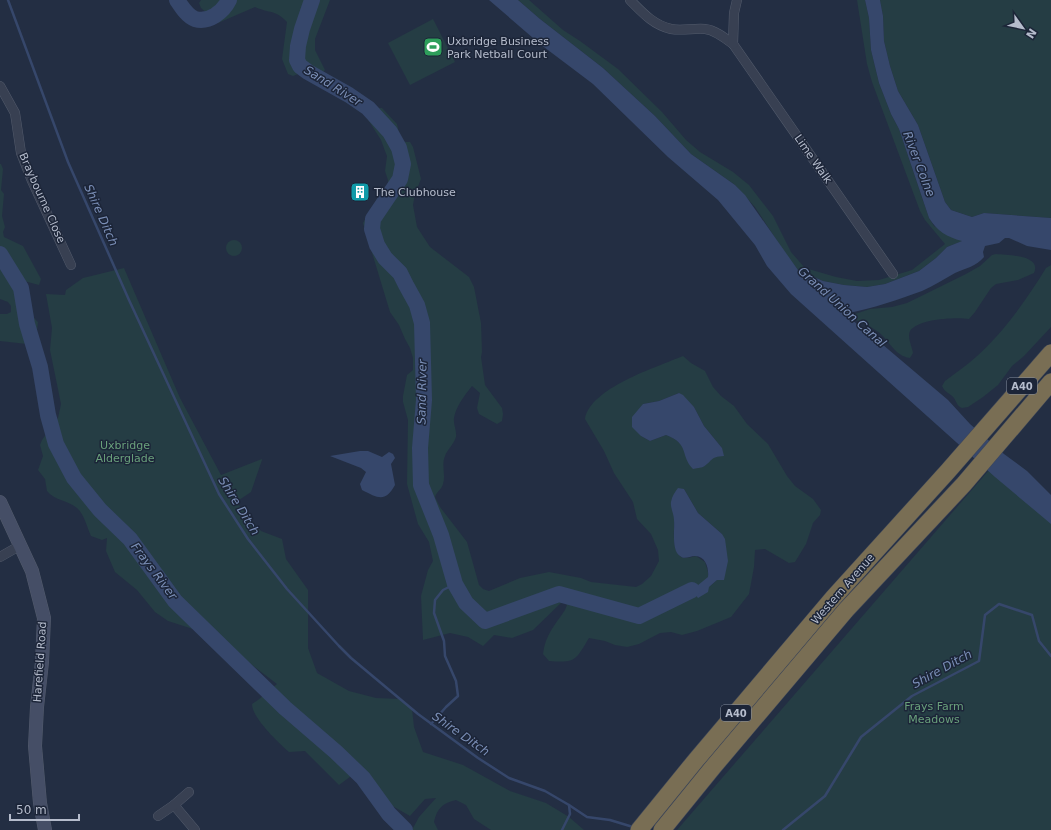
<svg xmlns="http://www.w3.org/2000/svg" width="1051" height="830" viewBox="0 0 1051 830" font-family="'DejaVu Sans',sans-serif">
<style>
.green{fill:#253d44;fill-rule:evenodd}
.water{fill:#36476b}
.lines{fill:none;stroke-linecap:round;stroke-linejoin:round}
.stream{stroke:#36476b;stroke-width:2.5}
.river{stroke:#36476b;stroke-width:16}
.street-casing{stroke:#535b6c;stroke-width:10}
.secondary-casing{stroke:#535b6c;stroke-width:14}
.highway-casing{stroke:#404859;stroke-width:18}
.street{stroke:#384052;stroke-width:9}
.secondary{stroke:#454e66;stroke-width:13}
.highway{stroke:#796e54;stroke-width:17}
.labels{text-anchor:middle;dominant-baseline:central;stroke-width:3;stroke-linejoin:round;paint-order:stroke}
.shield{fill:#1c2538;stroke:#878fa0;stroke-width:1}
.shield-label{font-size:10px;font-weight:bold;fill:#b5bccc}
.poi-label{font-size:11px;fill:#b5bccc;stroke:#1c2538;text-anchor:start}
.street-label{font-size:11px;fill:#b5bccc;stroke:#1c2538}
.park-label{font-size:11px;fill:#69a07b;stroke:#1c2538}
.water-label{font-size:12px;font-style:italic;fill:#7a8eb6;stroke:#1c2538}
</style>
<rect width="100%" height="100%" fill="#232e43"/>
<!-- green -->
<g class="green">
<path d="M201 0H330L315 39V50L325 70 321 74H298L293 76 288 74 282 59 287 22C275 9 270 14 255 7L218 23 201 8 199 3Z"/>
<path d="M518 0H529L563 30 580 41 618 69 662 112 686 140 700 152 733 172 749 185 773 216 791 252 805 268 836 277 857 281 879 280 912 270 945 244 925 220 920 211 872 82 867 64 857 0H865L869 18 871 50 879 83 891 114 899 129 929 218 934 226 963 241 947 247 936 258 919 271 885 284 867 287 844 285 823 281 798 270 785 253 755 207 735 185 691 154 655 116 603 68 540 19Z"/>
<path d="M880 0H1051V218L984 213 972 217 951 210 945 202 918 125 898 91 890 66 884 41 883 16Z"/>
<path d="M433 19 455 62 410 85 388 43Z"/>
<path d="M378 108H382L397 124 401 142H410L413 147 421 179 415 194 413 205 417 227 430 247 469 277 474 287 481 323 482 352 481 357 485 385 502 408 503 414 502 421 497 424 479 414 477 408 480 393 472 386C465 395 456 406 454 418 453 424 457 431 456 437 454 444 447 450 445 456 441 465 446 475 443 484 442 489 437 491 435 497L440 507 467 542 479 585 483 589 489 591 520 578 549 572 581 578 591 582 636 587 642 584 651 576 659 561 658 550 651 534 637 519 633 502 614 473 604 451 585 419C590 388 657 367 683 356L691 363 705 371 713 387 721 396 734 406 747 424 768 444 787 476 795 486 813 499 821 510 820 515 813 523 806 544 795 562 789 563 765 549 755 550 754 567 749 594 731 617 697 631 682 635 671 632 660 633 639 644 627 647 615 645 605 641 589 638C575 661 576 663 549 661L543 654C545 635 555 625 565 610L567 605 563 601 533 630 512 638 494 635 483 646 468 637 450 633 423 640 421 596 428 570 433 561 429 542 418 524 407 484 408 420 403 402V396L407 375 413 370V358L410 348 405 339 399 325 390 312 363 223 380 194 388 186V180L385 171 387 156 385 151 381 140 367 118ZM679 393 694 407 704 426 722 448C716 456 710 460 703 467L690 465C684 449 683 441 666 435L650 441 641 436 643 404 659 401ZM684 489 698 513 722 534 723 580H717L709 587 708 572 705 562 696 556C692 557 685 559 681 557 677 554 676 550 675 546 671 526 678 508 684 489Z"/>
<path d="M0 164H1L3 169 1 190 4 194 2 216 5 227 3 232 4 237 23 246 41 279 39 285 24 281C22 284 20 287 19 290 16 299 32 316 38 322L36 338 27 344 0 341V314H7L11 312V306L8 302 0 299Z"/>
<circle cx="234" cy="248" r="8"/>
<path d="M996 254C1008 255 1042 255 1034 273L1018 280 996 284 991 288 975 312 969 319C955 317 918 319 910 331 907 337 912 347 913 353L910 358C894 356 889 339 877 331 870 326 862 323 854 319L855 314 870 309 892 307 907 303 966 274 980 266 992 255Z"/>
<path d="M1051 265V327L1024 356 1012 366 998 385 983 397 968 407 962 408C957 406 957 403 954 398 950 393 945 393 942 386L945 381C955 373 966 366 976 357 1004 332 1027 299 1046 268Z"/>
<path d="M124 268 180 398 221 475 262 459V460L251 492 236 502 261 531 282 539 286 559 308 590V648L317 673 349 691 376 698 400 699 412 709 414 727 423 752 463 765 510 791 546 803 569 817 584 830H491L474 819 466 805 456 800C443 803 437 808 434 822L438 830H412L419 817 436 798 425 799 410 816 389 804 372 778 362 768 339 785 305 751 289 752C279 743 252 718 252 704L258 700 277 684 243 658 199 631 168 621 155 612 137 590 115 572 106 551 107 538 102 540 91 536C87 527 84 514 77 508 68 500 55 501 47 491L45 479 38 470 43 456 40 445 42 440 58 418 61 404 50 350 52 328 46 294 65 295 66 290 83 278Z"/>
<path d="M996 462 1051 511V830H677Z"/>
</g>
<!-- water -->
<g class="water">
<path d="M489 0H518L540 19 603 68 655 116 691 154 735 185 745 195 798 270 823 281 844 285 867 287 885 284 919 271 936 258 947 247 962 241C947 237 937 231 929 218L899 129 891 114 879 83 871 50 869 18 865 0H880L883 16 884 41 890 66 898 91 918 125 945 202 951 210 972 217 984 213 1051 218V250L1027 246 1009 238H1005L999 243 985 246 983 252 984 257C977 266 964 269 955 273 944 279 933 286 922 291 900 299 871 309 848 313V317L869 333 948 400 970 424 1004 454 1027 471 1051 495V524L995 477 791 294 767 266 755 245 718 200 668 157 593 84 540 44Z"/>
<path d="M679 393 683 395 694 407 704 426 722 448 724 456C709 457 713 461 703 467 701 468 696 468 693 469 680 456 690 444 666 435L650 441 641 436 632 427V417L643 404 659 401Z"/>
<path d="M360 451H368L382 457 389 452 393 454 395 458 391 464 395 485C385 503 378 498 362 490L360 484 366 472 361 468 330 456Z"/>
<path d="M678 488 684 489 698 513 722 534 725 539 728 561 724 580H717L709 587 708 592 698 598 692 590 708 577C709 569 706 556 695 556 690 556 684 560 680 556 671 550 675 529 674 520 674 514 670 507 671 502 672 496 675 492 678 488Z"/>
</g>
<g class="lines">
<!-- stream -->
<g class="stream">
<path d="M8 0 68 162 129 300 219 494 248 539 287 589 339 646 351 658 418 714 478 758 509 778 545 791 569 805 587 817 610 820 633 827"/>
<path d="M431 724 446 707 458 696 456 681 445 656 444 641 434 613 435 600 443 590 455 584"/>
<path d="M562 830 570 814 569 805"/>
<path d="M783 830 825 796 861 737 912 696 979 661 985 615 999 604 1032 615 1039 641 1051 656"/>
</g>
<!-- river -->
<g class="river">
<path d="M177 0C181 6 187 16 195 19 209 23 223 12 229 0"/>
<path d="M312 0 302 29 298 46 297 60 300 66 308 72 349 95 368 108 390 132 399 148 403 164 400 179 373 219 372 229 377 245 385 258 400 273 406 285 417 305 422 323 424 400 420 448 421 485 441 535 455 584 466 603 485 621 559 594 639 616 692 590"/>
<path d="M0 254 21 288 27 324 40 367 48 415 56 444 74 478 100 510 130 539 175 601 285 708 336 752 363 778 389 814 405 830"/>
</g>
<!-- street casing -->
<g class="street-casing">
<g id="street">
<path d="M630 0C642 12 653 25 671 29 682 31 694 28 705 29 715 30 725 38 733 44L893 274"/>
<path d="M733 44 734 13 737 0"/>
<path d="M0 86 15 113 21 153 32 181 71 265"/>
<path d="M0 557 21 545"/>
<path d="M174 805 195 830"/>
<path d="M158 816 174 805 189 792"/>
</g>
</g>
<!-- secondary casing -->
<g class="secondary-casing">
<path id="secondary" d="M0 502 32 571 44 618 42 662 37 707 35 746 40 803 45 830"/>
</g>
<!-- highway casing -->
<g class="highway-casing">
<g id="highway">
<path d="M639 830 696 760 833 598 948 471 1051 353"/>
<path d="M662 830 714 766 846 610 964 484 1051 382"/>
</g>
</g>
<!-- street -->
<use href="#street" class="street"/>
<!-- secondary -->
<use href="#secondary" class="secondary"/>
<!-- highway -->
<use href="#highway" class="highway"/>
</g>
<!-- icons -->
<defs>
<g id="stadium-square" transform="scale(1)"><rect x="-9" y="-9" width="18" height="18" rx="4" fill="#2e9e5b" stroke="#1c2538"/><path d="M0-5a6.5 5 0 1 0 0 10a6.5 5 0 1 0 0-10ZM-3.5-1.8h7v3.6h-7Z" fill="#fff"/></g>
<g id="building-square" transform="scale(1)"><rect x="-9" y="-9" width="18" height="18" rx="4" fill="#0f9aa8" stroke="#1c2538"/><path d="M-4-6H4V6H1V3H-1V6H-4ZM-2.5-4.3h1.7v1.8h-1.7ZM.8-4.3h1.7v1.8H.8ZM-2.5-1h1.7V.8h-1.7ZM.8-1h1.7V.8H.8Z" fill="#fff"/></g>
</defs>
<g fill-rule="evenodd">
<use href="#stadium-square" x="433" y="47"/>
<use href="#building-square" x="360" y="192"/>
</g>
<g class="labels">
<!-- shield labels -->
<g class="shield">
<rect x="1007" y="378" width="30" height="16" rx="3"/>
<rect x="721" y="705" width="30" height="16" rx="3"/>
</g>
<g class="shield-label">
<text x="1022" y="386">A40</text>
<text x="736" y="713">A40</text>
</g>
<!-- poi labels -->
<g class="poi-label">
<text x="447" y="41">Uxbridge Business<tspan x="447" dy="13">Park Netball Court</tspan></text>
<text x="374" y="192">The Clubhouse</text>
</g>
<!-- street labels -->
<g class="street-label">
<text transform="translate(813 159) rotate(55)">Lime Walk</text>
<text transform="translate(42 198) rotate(66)">Braybourne Close</text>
<text transform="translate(843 589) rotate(-49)">Western Avenue</text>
<text transform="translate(40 662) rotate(-86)">Harefield Road</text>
</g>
<!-- park labels -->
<g class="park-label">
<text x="125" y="445">Uxbridge<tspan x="125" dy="13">Alderglade</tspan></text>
<text x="934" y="706">Frays Farm<tspan x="934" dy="13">Meadows</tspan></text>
</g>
<!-- water labels -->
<g class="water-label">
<text transform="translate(333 86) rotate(32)">Sand River</text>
<text transform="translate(919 164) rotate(69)">River Colne</text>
<text transform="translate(101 215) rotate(66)">Shire Ditch</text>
<text transform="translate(842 307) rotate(42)">Grand Union Canal</text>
<text transform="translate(422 392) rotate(-89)">Sand River</text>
<text transform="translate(239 506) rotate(58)">Shire Ditch</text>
<text transform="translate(154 571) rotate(53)">Frays River</text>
<text transform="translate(942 669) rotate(-29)">Shire Ditch</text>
<text transform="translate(461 734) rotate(35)">Shire Ditch</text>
</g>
</g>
<!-- north arrow -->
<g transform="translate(1023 28) rotate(123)" stroke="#1c2538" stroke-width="3" paint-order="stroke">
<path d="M0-3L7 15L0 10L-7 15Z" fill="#b5bccc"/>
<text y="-6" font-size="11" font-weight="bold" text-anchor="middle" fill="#b5bccc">N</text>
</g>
<!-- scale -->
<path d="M10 814v6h69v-6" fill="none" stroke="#b5bccc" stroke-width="2"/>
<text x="16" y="814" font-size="12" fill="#b5bccc" stroke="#1c2538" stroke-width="3" paint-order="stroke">50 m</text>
</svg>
